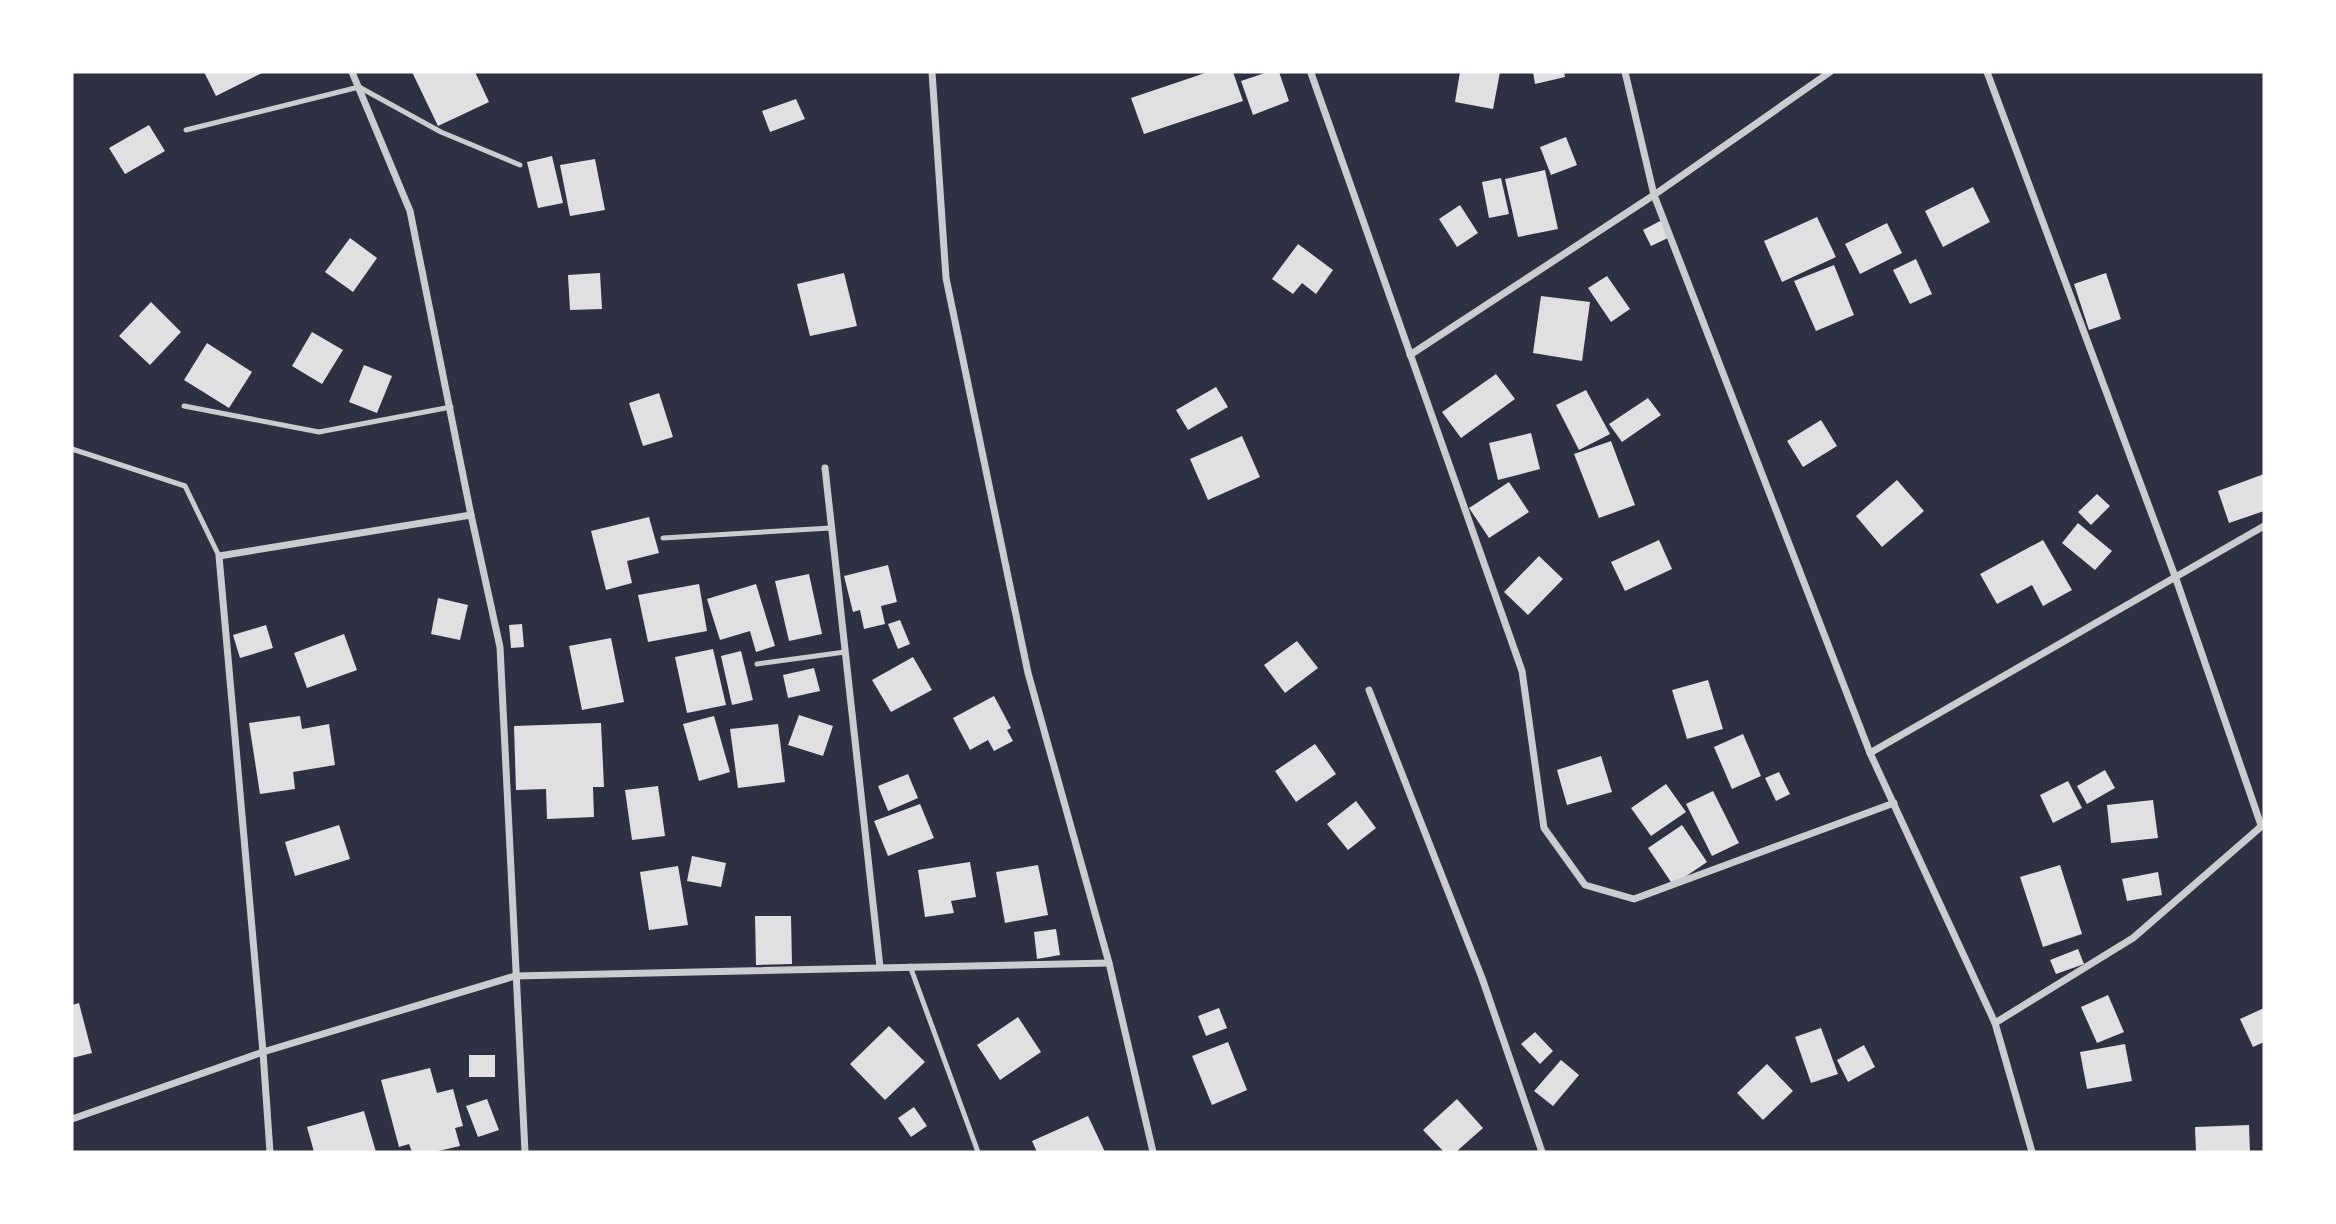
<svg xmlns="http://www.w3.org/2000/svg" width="2336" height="1224" viewBox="0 0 2336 1224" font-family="'DM Sans',sans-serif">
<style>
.building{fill:#e0e0e3}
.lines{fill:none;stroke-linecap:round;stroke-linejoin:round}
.service{stroke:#caccd0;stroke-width:5}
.minor{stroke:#caccd0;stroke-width:7}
</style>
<rect width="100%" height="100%" fill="#2d3142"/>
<!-- building -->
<g class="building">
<path d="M204 72H264L216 96Z"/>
<path d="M412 72H475L489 102 438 126Z"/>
<path d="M1208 72H1233L1243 101 1144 134 1131 98Z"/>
<path d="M1268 72H1279L1289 101 1253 115 1241 81Z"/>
<path d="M1460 72H1500L1493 109 1455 102Z"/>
<path d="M1533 72H1564L1565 77 1535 84Z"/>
<path d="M796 99 805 119 770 132 762 111Z"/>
<path d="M149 125 165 151 125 174 109 148Z"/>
<path d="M1566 137 1577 165 1551 175 1540 147Z"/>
<path d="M552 156 563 203 538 208 527 162Z"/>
<path d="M595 159 605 210 570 216 560 165Z"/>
<path d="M1545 170 1558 229 1518 237 1505 179Z"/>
<path d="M1501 178 1509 214 1489 218 1482 182Z"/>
<path d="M1973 187 1990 222 1943 247 1925 211Z"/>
<path d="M1460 205 1478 233 1457 247 1439 219Z"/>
<path d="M1817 217 1836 257 1782 282 1764 241Z"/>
<path d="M1662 220 1670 237 1651 246 1643 230Z"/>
<path d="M1887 223 1902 253 1860 274 1845 244Z"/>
<path d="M350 238 377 258 353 292 325 272Z"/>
<path d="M1298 244 1333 270 1316 294 1302 283 1293 294 1272 279Z"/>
<path d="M1916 259 1932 294 1910 304 1893 270Z"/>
<path d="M1834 265 1854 315 1816 331 1794 281Z"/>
<path d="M600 273 602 309 570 310 568 275Z"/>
<path d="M844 273 857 326 810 336 797 284Z"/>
<path d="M2106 273 2121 319 2089 330 2074 284Z"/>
<path d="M1607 276 1630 309 1611 322 1588 288Z"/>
<path d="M1541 296 1590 302 1582 361 1533 353Z"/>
<path d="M151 302 181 332 150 365 119 336Z"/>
<path d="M312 332 343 350 322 384 292 366Z"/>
<path d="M207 343 252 372 229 408 184 380Z"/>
<path d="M364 365 392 376 377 413 349 402Z"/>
<path d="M1496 374 1515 399 1461 438 1442 412Z"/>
<path d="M1216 387 1228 407 1188 430 1176 410Z"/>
<path d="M1586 390 1610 434 1579 450 1556 405Z"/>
<path d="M659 393 673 437 643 446 629 403Z"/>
<path d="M1648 398 1661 415 1622 442 1609 424Z"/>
<path d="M1821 420 1837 446 1803 467 1787 441Z"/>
<path d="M1531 433 1540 469 1498 480 1489 443Z"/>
<path d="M1242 436 1260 477 1208 500 1190 459Z"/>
<path d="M1611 441 1635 505 1599 518 1574 454Z"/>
<path d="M2264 474V511L2229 523 2218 491Z"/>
<path d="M1897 480 1924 511 1882 547 1856 516Z"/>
<path d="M1509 482 1529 512 1489 538 1469 508Z"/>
<path d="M2097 494 2110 506 2091 525 2078 512Z"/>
<path d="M649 517 659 553 627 561 632 583 606 590 591 531Z"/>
<path d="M2078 523 2112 551 2095 570 2062 543Z"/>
<path d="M1659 540 1672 569 1625 591 1611 562Z"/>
<path d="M2043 540 2072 590 2043 606 2032 585 1997 604 1980 574Z"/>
<path d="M1539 556 1563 579 1528 615 1504 592Z"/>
<path d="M888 565 897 602 881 606 885 624 864 629 860 610 853 612 844 576Z"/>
<path d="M809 574 822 634 789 641 775 581Z"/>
<path d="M699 584 707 631 648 642 638 595Z"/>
<path d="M756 584 775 646 756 652 750 631 720 640 707 599Z"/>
<path d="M438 598 468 605 460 640 431 634Z"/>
<path d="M900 620 910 644 898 649 888 624Z"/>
<path d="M522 624 524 647 511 648 509 625Z"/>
<path d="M266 625 273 648 240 658 233 635Z"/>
<path d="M344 634 357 670 307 688 294 653Z"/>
<path d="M611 638 624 702 582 710 569 646Z"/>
<path d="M1297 641 1318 668 1285 693 1264 665Z"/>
<path d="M713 649 726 705 687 713 675 657Z"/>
<path d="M741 651 753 700 732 705 721 656Z"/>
<path d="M913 657 932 690 891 712 872 680Z"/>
<path d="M814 668 820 691 788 698 783 675Z"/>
<path d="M1708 680 1723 729 1687 739 1672 690Z"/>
<path d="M994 696 1011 728 1007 730 1013 741 994 751 988 740 970 750 953 718Z"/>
<path d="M799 715 833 726 823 756 788 745Z"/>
<path d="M300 716 302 729 329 724 335 765 293 772 295 789 260 794 249 723Z"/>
<path d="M714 716 730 772 699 781 683 724Z"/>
<path d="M601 723 604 787H593L594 817 547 819 546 789 516 790 514 726Z"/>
<path d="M778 724 785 782 738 788 730 729Z"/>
<path d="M1743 734 1761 776 1732 789 1714 747Z"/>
<path d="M1315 744 1336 774 1296 802 1275 771Z"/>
<path d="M1601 756 1612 792 1567 805 1557 770Z"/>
<path d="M2105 770 2115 788 2087 804 2077 786Z"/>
<path d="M1779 772 1790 794 1776 801 1765 778Z"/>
<path d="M908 774 918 798 888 811 878 786Z"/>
<path d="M2068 781 2082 808 2053 823 2040 795Z"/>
<path d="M1666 784 1686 812 1651 836 1631 808Z"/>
<path d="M658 786 665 836 632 840 625 790Z"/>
<path d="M1713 791 1739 843 1712 856 1686 804Z"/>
<path d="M2153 800 2158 838 2111 843 2107 805Z"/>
<path d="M1356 801 1376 828 1348 850 1327 824Z"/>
<path d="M920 804 934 838 888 856 874 821Z"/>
<path d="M339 825 350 859 295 876 285 842Z"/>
<path d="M1682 825 1707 862 1673 885 1648 848Z"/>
<path d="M692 856 726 863 721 887 687 881Z"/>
<path d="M970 862 976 897 951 901 954 913 925 917 918 870Z"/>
<path d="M1038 865 1048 915 1005 923 996 872Z"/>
<path d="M2060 865 2082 934 2043 947 2020 877Z"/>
<path d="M678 866 688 925 649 930 640 872Z"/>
<path d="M2158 872 2162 895 2127 901 2122 879Z"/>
<path d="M755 916H791L792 964 756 965Z"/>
<path d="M1056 929 1060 955 1037 959 1034 932Z"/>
<path d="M2078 949 2084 964 2056 974 2050 960Z"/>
<path d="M2108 995 2124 1032 2097 1043 2081 1007Z"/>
<path d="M79 1003 92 1053 72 1058V1005Z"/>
<path d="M1219 1008 1227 1028 1206 1036 1198 1016Z"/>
<path d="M2264 1008V1042L2253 1047 2240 1019Z"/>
<path d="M1018 1017 1041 1052 1000 1080 977 1045Z"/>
<path d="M889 1026 925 1062 885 1100 850 1064Z"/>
<path d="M1821 1028 1838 1074 1811 1083 1795 1037Z"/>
<path d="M1535 1032 1553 1051 1540 1064 1521 1044Z"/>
<path d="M1228 1042 1247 1090 1212 1105 1192 1056Z"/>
<path d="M2125 1044 2132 1081 2087 1089 2080 1052Z"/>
<path d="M1864 1045 1875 1067 1848 1082 1837 1060Z"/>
<rect x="469" y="1055" width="26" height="22"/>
<path d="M1561 1060 1579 1075 1553 1106 1534 1091Z"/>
<path d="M1767 1064 1793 1091 1763 1120 1737 1093Z"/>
<path d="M430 1068 437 1093 453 1089 463 1126 455 1128 460 1146 434 1152H412L409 1144 399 1147 381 1080Z"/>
<path d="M487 1099 499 1130 478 1137 466 1106Z"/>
<path d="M1457 1099 1483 1128 1456 1152H1444L1423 1130Z"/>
<path d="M914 1107 927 1126 911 1137 898 1118Z"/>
<path d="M364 1111 376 1152H314L307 1127Z"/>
<path d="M1088 1116 1105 1152H1037L1032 1141Z"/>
<path d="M2249 1125 2250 1152H2196L2195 1127Z"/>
</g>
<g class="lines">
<!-- service -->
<g class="service">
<path d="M186 130 359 87 441 132 520 165"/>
<path d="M184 406 319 432 451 407"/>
<path d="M72 449 185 486 219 556"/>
<path d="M663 538 831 528"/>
<path d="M757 664 845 652"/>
<path d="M910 966 978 1152"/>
</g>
<!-- minor -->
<g class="minor">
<path d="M352 72 410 211 471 515 500 647 525 1152"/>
<path d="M932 72 946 278 1028 673 1109 963 1153 1152"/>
<path d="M1625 72 1654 195 1870 753 1995 1023 2032 1152"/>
<path d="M1987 72 2176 579 2261 825"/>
<path d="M1311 73 1522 671 1544 828 1585 885 1634 899 1894 803"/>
<path d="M1410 355 1654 195 1830 72"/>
<path d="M825 468 880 967"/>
<path d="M1369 690 1482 978 1542 1152"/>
<path d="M1870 753 2264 526"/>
<path d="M1995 1023 2133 938 2264 824"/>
<path d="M72 1119 263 1052 515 976 1109 963"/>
<path d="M270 1152 263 1052 219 556 471 515"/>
</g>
</g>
<!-- border -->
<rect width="2336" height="1224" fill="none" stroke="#ffffff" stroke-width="147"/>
</svg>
